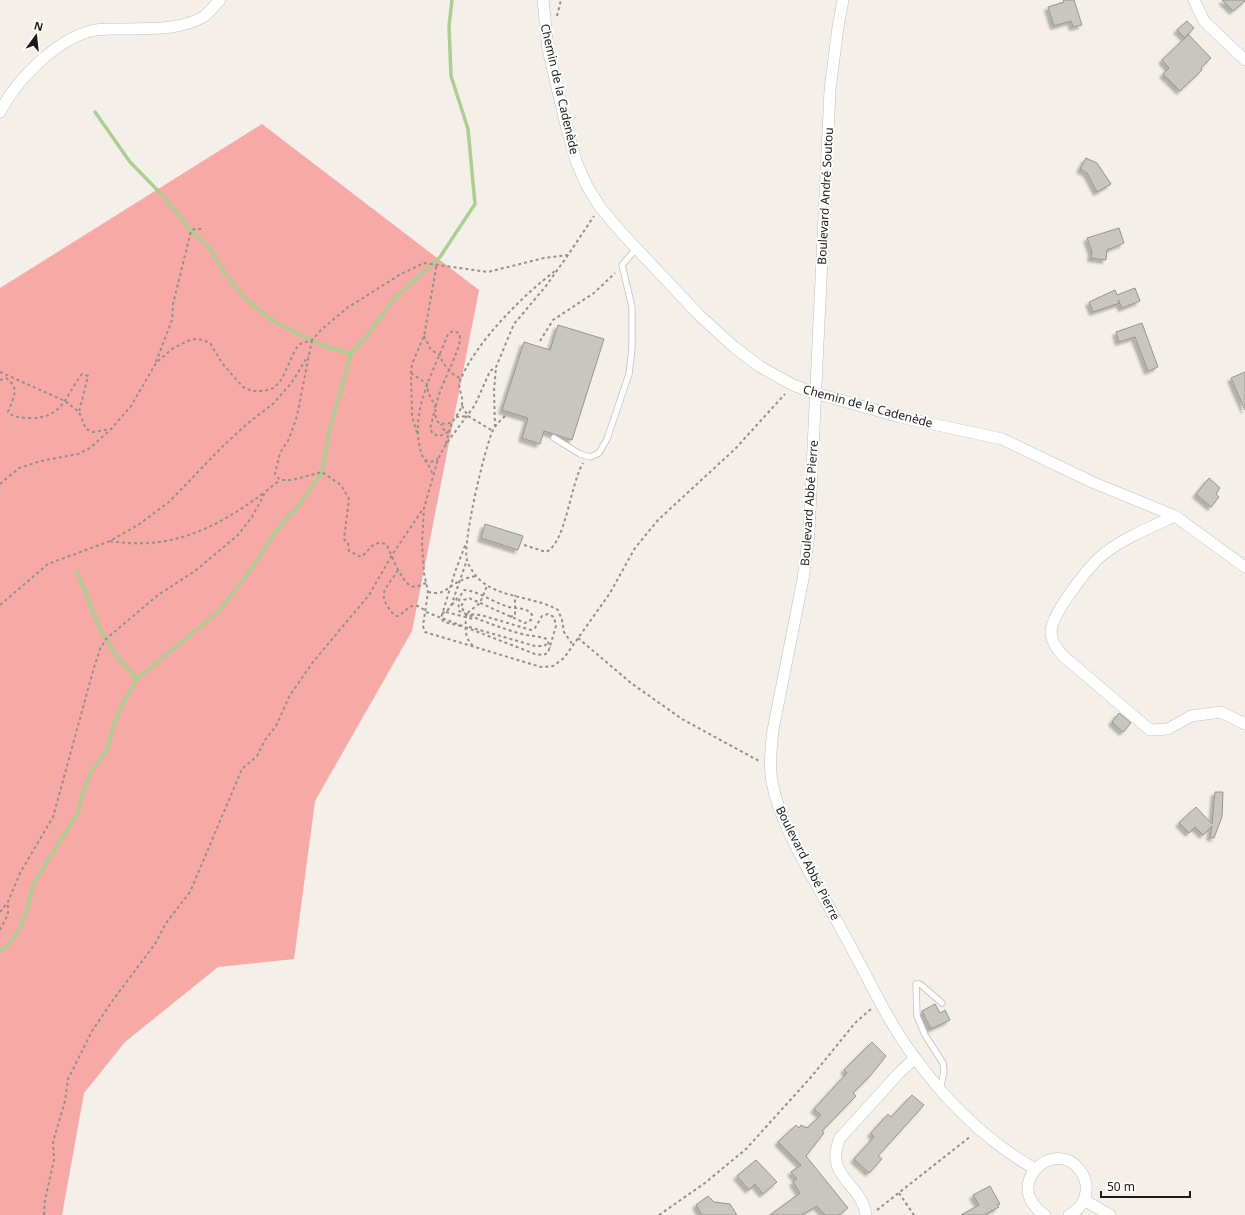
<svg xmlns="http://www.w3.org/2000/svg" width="1245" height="1215" viewBox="0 0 1245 1215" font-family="'Noto Sans',sans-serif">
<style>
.green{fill:#f7a9a6}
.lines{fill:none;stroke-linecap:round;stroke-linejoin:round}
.stream{stroke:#aad090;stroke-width:3.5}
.building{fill:#c7c7c0;stroke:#96968f;filter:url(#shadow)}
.lane-casing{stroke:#c2beb9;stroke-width:7}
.street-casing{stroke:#c2beb9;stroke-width:12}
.path{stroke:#93908c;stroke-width:2;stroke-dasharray:3 3;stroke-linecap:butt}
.lane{stroke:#fff;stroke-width:5.5}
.street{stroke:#fff;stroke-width:11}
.labels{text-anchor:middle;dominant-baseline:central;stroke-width:4;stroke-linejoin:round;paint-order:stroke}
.street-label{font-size:12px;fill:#1b1a18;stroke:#fff}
</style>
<defs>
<filter id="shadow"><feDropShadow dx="-3.5" dy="3.5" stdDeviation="1" flood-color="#0004"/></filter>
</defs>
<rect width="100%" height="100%" fill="#f4efe9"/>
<!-- green -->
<path class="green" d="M262 124 479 290 412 631 315 801 294 959 218 967 125 1042 84 1093 62 1215H0V288Z"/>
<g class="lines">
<!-- stream -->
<g class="stream">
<path d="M95 112 130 162 166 199 191 231 211 249 224 272 246 299 273 321 319 344 351 354"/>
<path d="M77 572 101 631 118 658 137 679"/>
<path d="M0 951 7 946 18 932 26 913 33 886 45 865 78 813 81 798 90 774 107 750 114 724 123 703 137 679 219 611 249 572 276 531 299 505 322 472 329 432 351 354 369 333 394 299 440 257 475 204 468 129 451 76 449 26 452 0"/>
</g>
</g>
<!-- building -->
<g class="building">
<path d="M1063 0H1074L1082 25 1073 27 1071 21 1054 26 1048 7 1064 2Z"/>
<path d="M1222 0H1245V1L1233 11Z"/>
<path d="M1187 21 1194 28 1185 38 1188 34 1211 58 1201 68 1202 70 1180 91 1163 74 1169 68 1162 60 1185 38 1177 30Z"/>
<path d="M1086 158 1097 163 1111 184 1097 192 1087 173 1080 169Z"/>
<path d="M1119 228 1124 243 1107 250 1106 260 1091 258 1092 252 1087 238Z"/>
<path d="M1135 288 1140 301 1122 308 1118 300 1120 303 1093 312 1089 302 1115 290 1117 295Z"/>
<path d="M1142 323 1158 367 1148 371 1135 337 1119 342 1116 332Z"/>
<path d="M558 325 604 339 572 440 544 431 540 444 522 438 528 418 502 410 524 342 550 350Z"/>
<path d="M1245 372V410L1231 378Z"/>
<path d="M1209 478 1220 488 1216 494 1219 497 1211 507 1196 494Z"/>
<path d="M485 524 523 536 518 550 481 538Z"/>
<path d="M1119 713 1131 723 1123 732 1112 722Z"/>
<path d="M1215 792H1223L1222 817 1214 838 1210 837 1212 826 1203 835 1195 827 1189 833 1179 823 1196 807 1212 824Z"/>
<path d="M935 1004 940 1013 945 1010 950 1020 931 1029 922 1011Z"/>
<path d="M872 1042 886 1056 870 1076 853 1093 856 1096 822 1131 824 1133 806 1156 848 1208 839 1215H825L817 1206 801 1215H770L800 1193 793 1182 797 1179 791 1172 801 1165 778 1142 796 1125 799 1128 801 1125 807 1128 821 1115 814 1109 847 1073 844 1070Z"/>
<path d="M912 1095 924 1105 878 1156 882 1159 869 1173 854 1159 874 1137 871 1133 888 1114 891 1117Z"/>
<path d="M756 1160 777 1182 763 1194 755 1184 749 1190 737 1176Z"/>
<path d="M990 1186 1000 1204 997 1205 999 1207 984 1215H961L979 1205 973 1195Z"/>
<path d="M708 1196 714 1202 730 1204 737 1215H702L696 1205Z"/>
</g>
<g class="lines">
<!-- lane casing -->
<g class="lane-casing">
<g id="lane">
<path d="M554 438 580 454 590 457 599 453 607 439 629 374 632 348V307L622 265 637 248"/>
<path d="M940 1089 944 1072 943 1063 925 1035 917 1016 916 984H920L942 1003"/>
</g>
</g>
<!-- street casing -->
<g class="street-casing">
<g id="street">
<path d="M543 0 548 49 565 121 576 161 587 186 600 207 621 232 699 315 734 347 759 366 793 385 815 393 900 417 1002 439 1092 482 1175 516 1245 567"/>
<path d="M843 0 838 27 830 90 809 533 803 579 773 730C771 747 769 765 772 782 781 830 817 883 840 927 864 969 886 1020 915 1058 947 1102 988 1142 1035 1169"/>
<path d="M1194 0 1204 21 1245 60"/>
<path d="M0 112C16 80 56 40 91 31 101 28 112 29 122 29 149 28 178 31 203 17 209 13 215 5 220 0"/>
<path d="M1175 516C1151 527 1126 537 1105 553 1090 564 1053 612 1051 631 1051 641 1056 647 1062 655L1150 730 1168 729 1191 716 1221 712 1245 724"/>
<path d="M1084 1200 1110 1215"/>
<path d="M866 1215C862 1183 823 1177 840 1138L899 1073 915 1058"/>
<path d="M1045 1215C1001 1186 1053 1137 1079 1169 1084 1175 1087 1183 1086 1192 1085 1202 1078 1211 1069 1215"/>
</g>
</g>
<!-- path -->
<g class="path">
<path d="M557 16 561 0"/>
<path d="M568 255 546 286 514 324 496 367 490 371 475 405 446 444 438 459 424 508 422 543 424 573 428 592 423 626 425 632 541 667 553 666 564 658 610 593 635 548 658 520 735 449 785 394"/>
<path d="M424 336 431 350 440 355 443 363 453 374 461 379"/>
<path d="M312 340 297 416 289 439 280 453 275 474 280 480H292L322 472 341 485 349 499 344 539 348 543 349 551 361 557C371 550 371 540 386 544 392 555 400 580 411 586 415 588 421 585 426 583"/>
<path d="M540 341 553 320 594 293 615 273"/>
<path d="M156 362 172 320 173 304 191 231 194 229H202"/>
<path d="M0 372 65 401 79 412 86 429 93 432 111 429 131 406 156 363 172 349 187 341 195 339 203 340 210 343 222 363 243 387 252 391H264L274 388 282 379 295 350 300 344 312 340 321 330 347 308 401 274 424 263 488 272 544 258 568 255 594 216"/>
<path d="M411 373 427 384 428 392 436 408"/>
<path d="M0 380 6 378C21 389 13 397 8 412 14 418 20 417 29 418 63 419 65 396 82 374L88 376 79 412"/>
<path d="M462 406 468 416"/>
<path d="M434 413 430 429 433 434 440 436 448 432 443 429 441 424"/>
<path d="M505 416C501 420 496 424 493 430 485 447 462 543 467 560 468 565 473 572 476 576 496 599 532 595 558 610L562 620 564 632 573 645"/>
<path d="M456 417 468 416 493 431"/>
<path d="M495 427 494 391 496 367"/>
<path d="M417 433 412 417 411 373 412 364 424 336 437 263"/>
<path d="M446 444C448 436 449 430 452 423 455 417 461 411 462 404 464 396 457 389 460 381 475 343 523 295 555 271"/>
<path d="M425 460 431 462 438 459"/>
<path d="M432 473C430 465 423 460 421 452 409 411 434 371 448 334L453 331 459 333C467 349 421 408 440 424L452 423"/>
<path d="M0 484 19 468 41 461 78 454 90 448 110 430"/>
<path d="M110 541C171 551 217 528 265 492"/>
<path d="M524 545 546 552C566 543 570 485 583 463"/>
<path d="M398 570C385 591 375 593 395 616H399C409 607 415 600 426 612L535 654 543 655 548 653 556 626 554 617 548 614 542 616 535 628 531 630 481 615 466 614 461 607 464 600 469 598 525 623 531 620 532 615C527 607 517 609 509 607 494 603 479 591 464 590 459 596 458 603 459 611 480 620 500 628 522 634 530 636 538 636 547 639L550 648"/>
<path d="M428 592C446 596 446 587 460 581 465 578 471 577 476 576"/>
<path d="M0 605 48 564 110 541 138 525 169 502 223 446 248 423 274 403 292 382 308 356"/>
<path d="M452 605 459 596"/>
<path d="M446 612 473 619"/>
<path d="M442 613 446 612 451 606 467 560"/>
<path d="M510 617 515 615V595"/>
<path d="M461 626 444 622 441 618 455 572 466 543"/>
<path d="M469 627 535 646H544L549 642"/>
<path d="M578 638 631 683 682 719 759 761"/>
<path d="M473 646C463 636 466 627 466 614L480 603 487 586"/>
<path d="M0 912 8 902 20 873 53 817 93 671 100 649 106 639 158 595 195 571 238 535 252 517 266 491 280 480"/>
<path d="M0 930 8 914V902"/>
<path d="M899 1193 914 1215"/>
<path d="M877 1210 971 1136"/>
<path d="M44 1215 45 1200 54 1160 53 1142 65 1101 68 1079 92 1031 113 1000 155 944 166 923 190 892 242 769 257 756 265 740 276 726 290 695 313 662 369 595 392 555 423 509"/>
<path d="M659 1215 705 1183 746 1149 812 1076 855 1023 871 1009"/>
</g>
<!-- lane -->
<use href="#lane" class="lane"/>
<!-- street -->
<use href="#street" class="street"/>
</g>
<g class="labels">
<!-- street labels -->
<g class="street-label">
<text transform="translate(560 89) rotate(77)">Chemin de la Cadenède</text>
<text transform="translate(825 196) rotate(-87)">Boulevard André Soutou</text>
<text transform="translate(868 406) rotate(15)">Chemin de la Cadenède</text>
<text transform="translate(809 503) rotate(-86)">Boulevard Abbé Pierre</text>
<text transform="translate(808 863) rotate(63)">Boulevard Abbé Pierre</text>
</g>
</g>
<!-- north arrow -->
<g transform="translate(36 36) rotate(15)" stroke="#ffffff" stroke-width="3" paint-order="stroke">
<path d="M0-3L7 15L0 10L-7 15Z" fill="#1b1a18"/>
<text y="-6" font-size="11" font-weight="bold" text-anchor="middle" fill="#1b1a18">N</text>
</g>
<!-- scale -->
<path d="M1101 1191v6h89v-6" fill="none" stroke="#1b1a18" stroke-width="2"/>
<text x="1107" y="1191" font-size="12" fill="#1b1a18" stroke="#ffffff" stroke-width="3" paint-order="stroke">50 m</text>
</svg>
